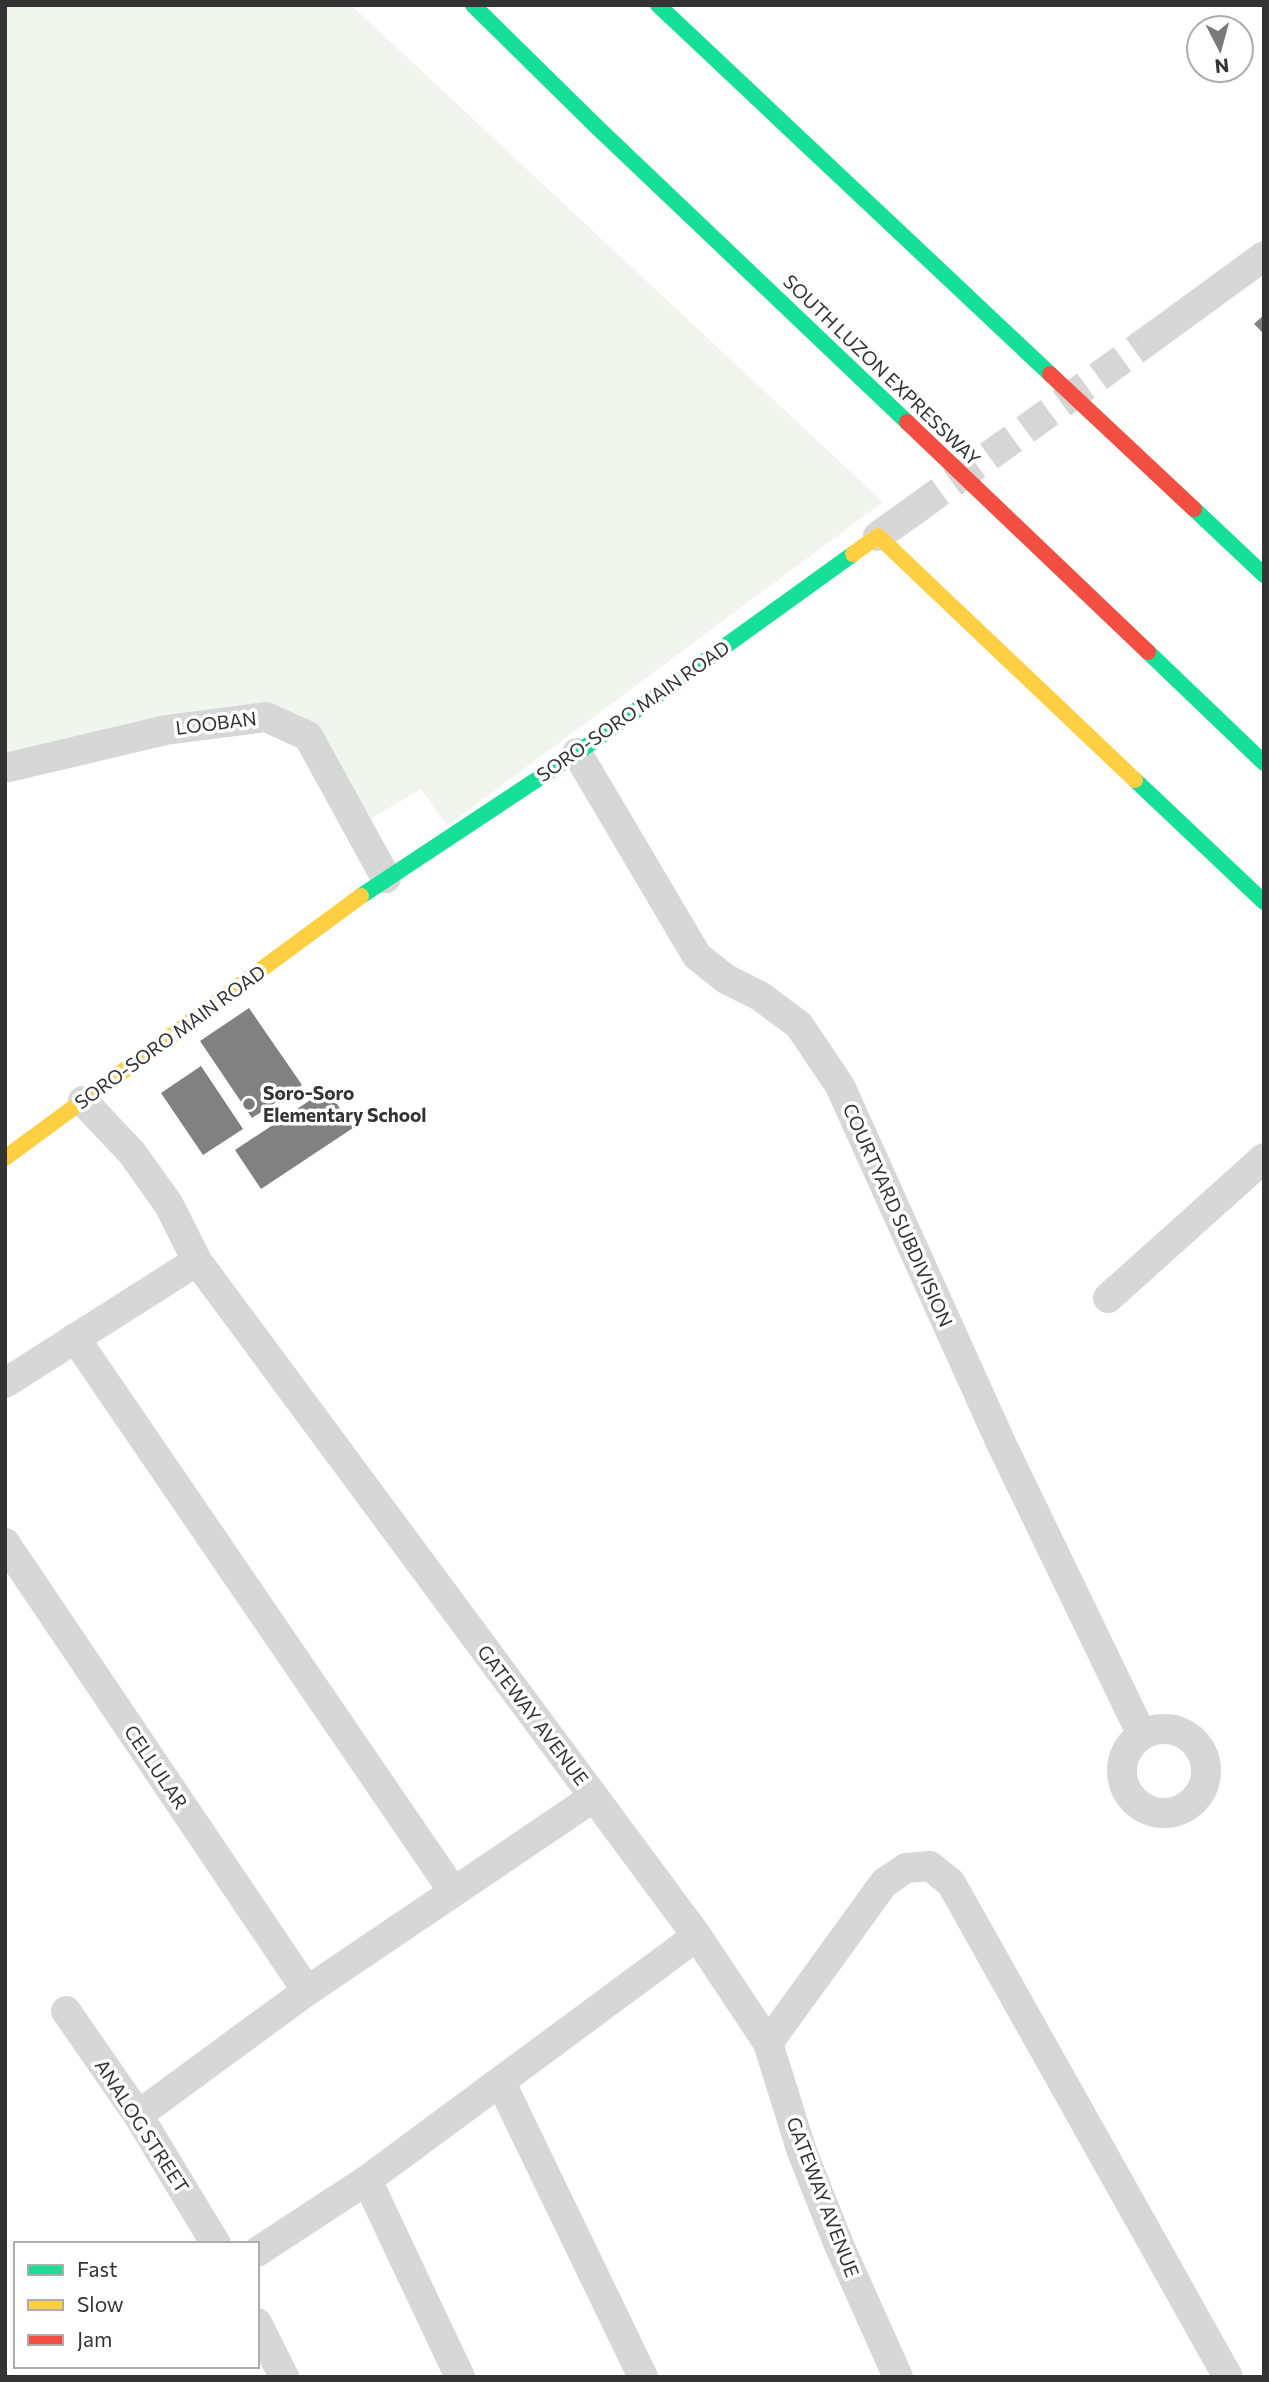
<svg xmlns="http://www.w3.org/2000/svg" width="1269" height="2382" viewBox="0 0 1269 2382" font-family="Commissioner,sans-serif">
  <style>
    .green { fill: #f1f5ed }
    .building { fill: #818181 }
    .lines { fill: none; stroke-linecap: round; stroke-linejoin: round }
    .street-tunnel { stroke: #d6d6d6; stroke-width: 30; stroke-dasharray: 30 15; stroke-linecap: butt }
    .street { stroke: #d7d7d7; stroke-width: 30 }
    .fast { stroke: #16e098; stroke-width: 16 }
    .slow { stroke: #ffcf43; stroke-width: 16 }
    .jam { stroke: #f24e42; stroke-width: 16 }
    .poi-dot { fill: #7a7a7a; stroke: #fff; stroke-width: 2.5 }
    .labels { text-anchor: middle; stroke-width: 7; stroke-linejoin: round; paint-order: stroke }
    .street-label { font-size: 19px; fill: #333; stroke: #fff }
    .poi-label { font-size: 19px; font-weight: bold; fill: #333; stroke: #fff; text-anchor: start }
  </style>
  <rect width="100%" height="100%" fill="#fff"/>
  <polygon class="green" points="5,5 351,5 883,502 447,826 421,789 365,822 309,727 5,757"/>
  <g class="building">
    <polygon points="1264,315 1264,334 1254,324"/>
    <polygon points="249,1008 302,1085 252,1118 200,1041"/>
    <polygon points="201,1066 243,1129 203,1155 161,1093"/>
    <polygon points="327,1089 353,1128 261,1189 235,1150"/>
  </g>
  <g class="lines">
    <polyline class="street-tunnel" points="916,509 1153,337"/>
    <g class="street">
      <polyline points="1153,337 1264,256"/>
      <polyline points="878,536 916,509"/>
      <polyline points="577,753 697,956 726,979 760,996 799,1025 840,1086 1001,1443 1142,1735"/>
      <polyline points="5,768 166,730 266,717 308,736 386,878"/>
      <polyline points="83,1101 132,1153 169,1205 197,1261 697,1936 768,2043 802,2152 839,2245 898,2377"/>
      <polyline points="1108,1298 1264,1158"/>
      <polyline points="75,1338 453,1891"/>
      <polyline points="5,1383 197,1261"/>
      <polyline points="5,1543 307,1991"/>
      <circle cx="1164" cy="1771" r="42"/>
      <polyline points="66,2011 138,2115 216,2244"/>
      <polyline points="768,2043 884,1883 906,1868 930,1866 951,1883 1228,2377"/>
      <polyline points="501,2083 643,2377"/>
      <polyline points="138,2115 307,1991 594,1797"/>
      <polyline points="367,2180 460,2377"/>
      <polyline points="257,2252 367,2180 697,1936"/>
      <polyline points="257,2323 284,2377"/>
    </g>
    <g class="fast">
      <polyline points="473,5 599,129 907,422"/>
      <polyline points="658,5 1050,374"/>
      <polyline points="1194,509 1264,575"/>
      <polyline points="1148,652 1264,763"/>
      <polyline points="1135,780 1264,902"/>
      <polyline points="361,896 577,753 853,554"/>
    </g>
    <g class="slow">
      <polyline points="853,554 878,536 1135,780"/>
      <polyline points="5,1158 361,896"/>
    </g>
    <g class="jam">
      <polyline points="1050,374 1194,509"/>
      <polyline points="907,422 1148,652"/>
    </g>
  </g>
  <circle class="poi-dot" cx="249" cy="1104" r="7"/>
  <g class="labels">
    <g class="street-label">
      <text transform="translate(882 370) rotate(44)" y="7">SOUTH LUZON EXPRESSWAY</text>
      <text transform="translate(633 711) rotate(-35)" y="7">SORO-SORO MAIN ROAD</text>
      <text transform="translate(216 723) rotate(-7)" y="7">LOOBAN</text>
      <text transform="translate(170 1037) rotate(-36)" y="7">SORO-SORO MAIN ROAD</text>
      <text transform="translate(898 1215) rotate(66)" y="7">COURTYARD SUBDIVISION</text>
      <text transform="translate(533 1715) rotate(53)" y="7">GATEWAY AVENUE</text>
      <text transform="translate(156 1767) rotate(56)" y="7">CELLULAR</text>
      <text transform="translate(142 2126) rotate(57)" y="7">ANALOG STREET</text>
      <text transform="translate(823 2197) rotate(69)" y="7">GATEWAY AVENUE</text>
    </g>
    <g class="poi-label">
      <text x="263" y="1100">Soro-Soro<tspan x="263" dy="22">Elementary School</tspan></text>
    </g>
  </g>
  <rect width="1269" height="2382" fill="none" stroke="#333333" stroke-width="14"/>
  <rect x="14" y="2242" width="245" height="126" fill="#ffffff" stroke="#adadad" stroke-width="2"/>
  <rect x="28" y="2265" width="35" height="10" fill="#16e098" stroke="#adadad" stroke-width="2"/>
  <text x="77" y="2277" font-size="21" fill="#333333">Fast</text>
  <rect x="28" y="2300" width="35" height="10" fill="#ffcf43" stroke="#adadad" stroke-width="2"/>
  <text x="77" y="2312" font-size="21" fill="#333333">Slow</text>
  <rect x="28" y="2335" width="35" height="10" fill="#f24e42" stroke="#adadad" stroke-width="2"/>
  <text x="77" y="2347" font-size="21" fill="#333333">Jam</text>
  <g transform="translate(1220 49) rotate(174)"><circle r="33" fill="#ffffff" stroke="#adadad" stroke-width="2"/>
  <path d="M0-5L12 26L0 18L-12 26Z" fill="#7a7a7a"/>
  <text y="-10" font-size="19" font-weight="bold" text-anchor="middle" fill="#333333">N</text>
  </g>
</svg>
